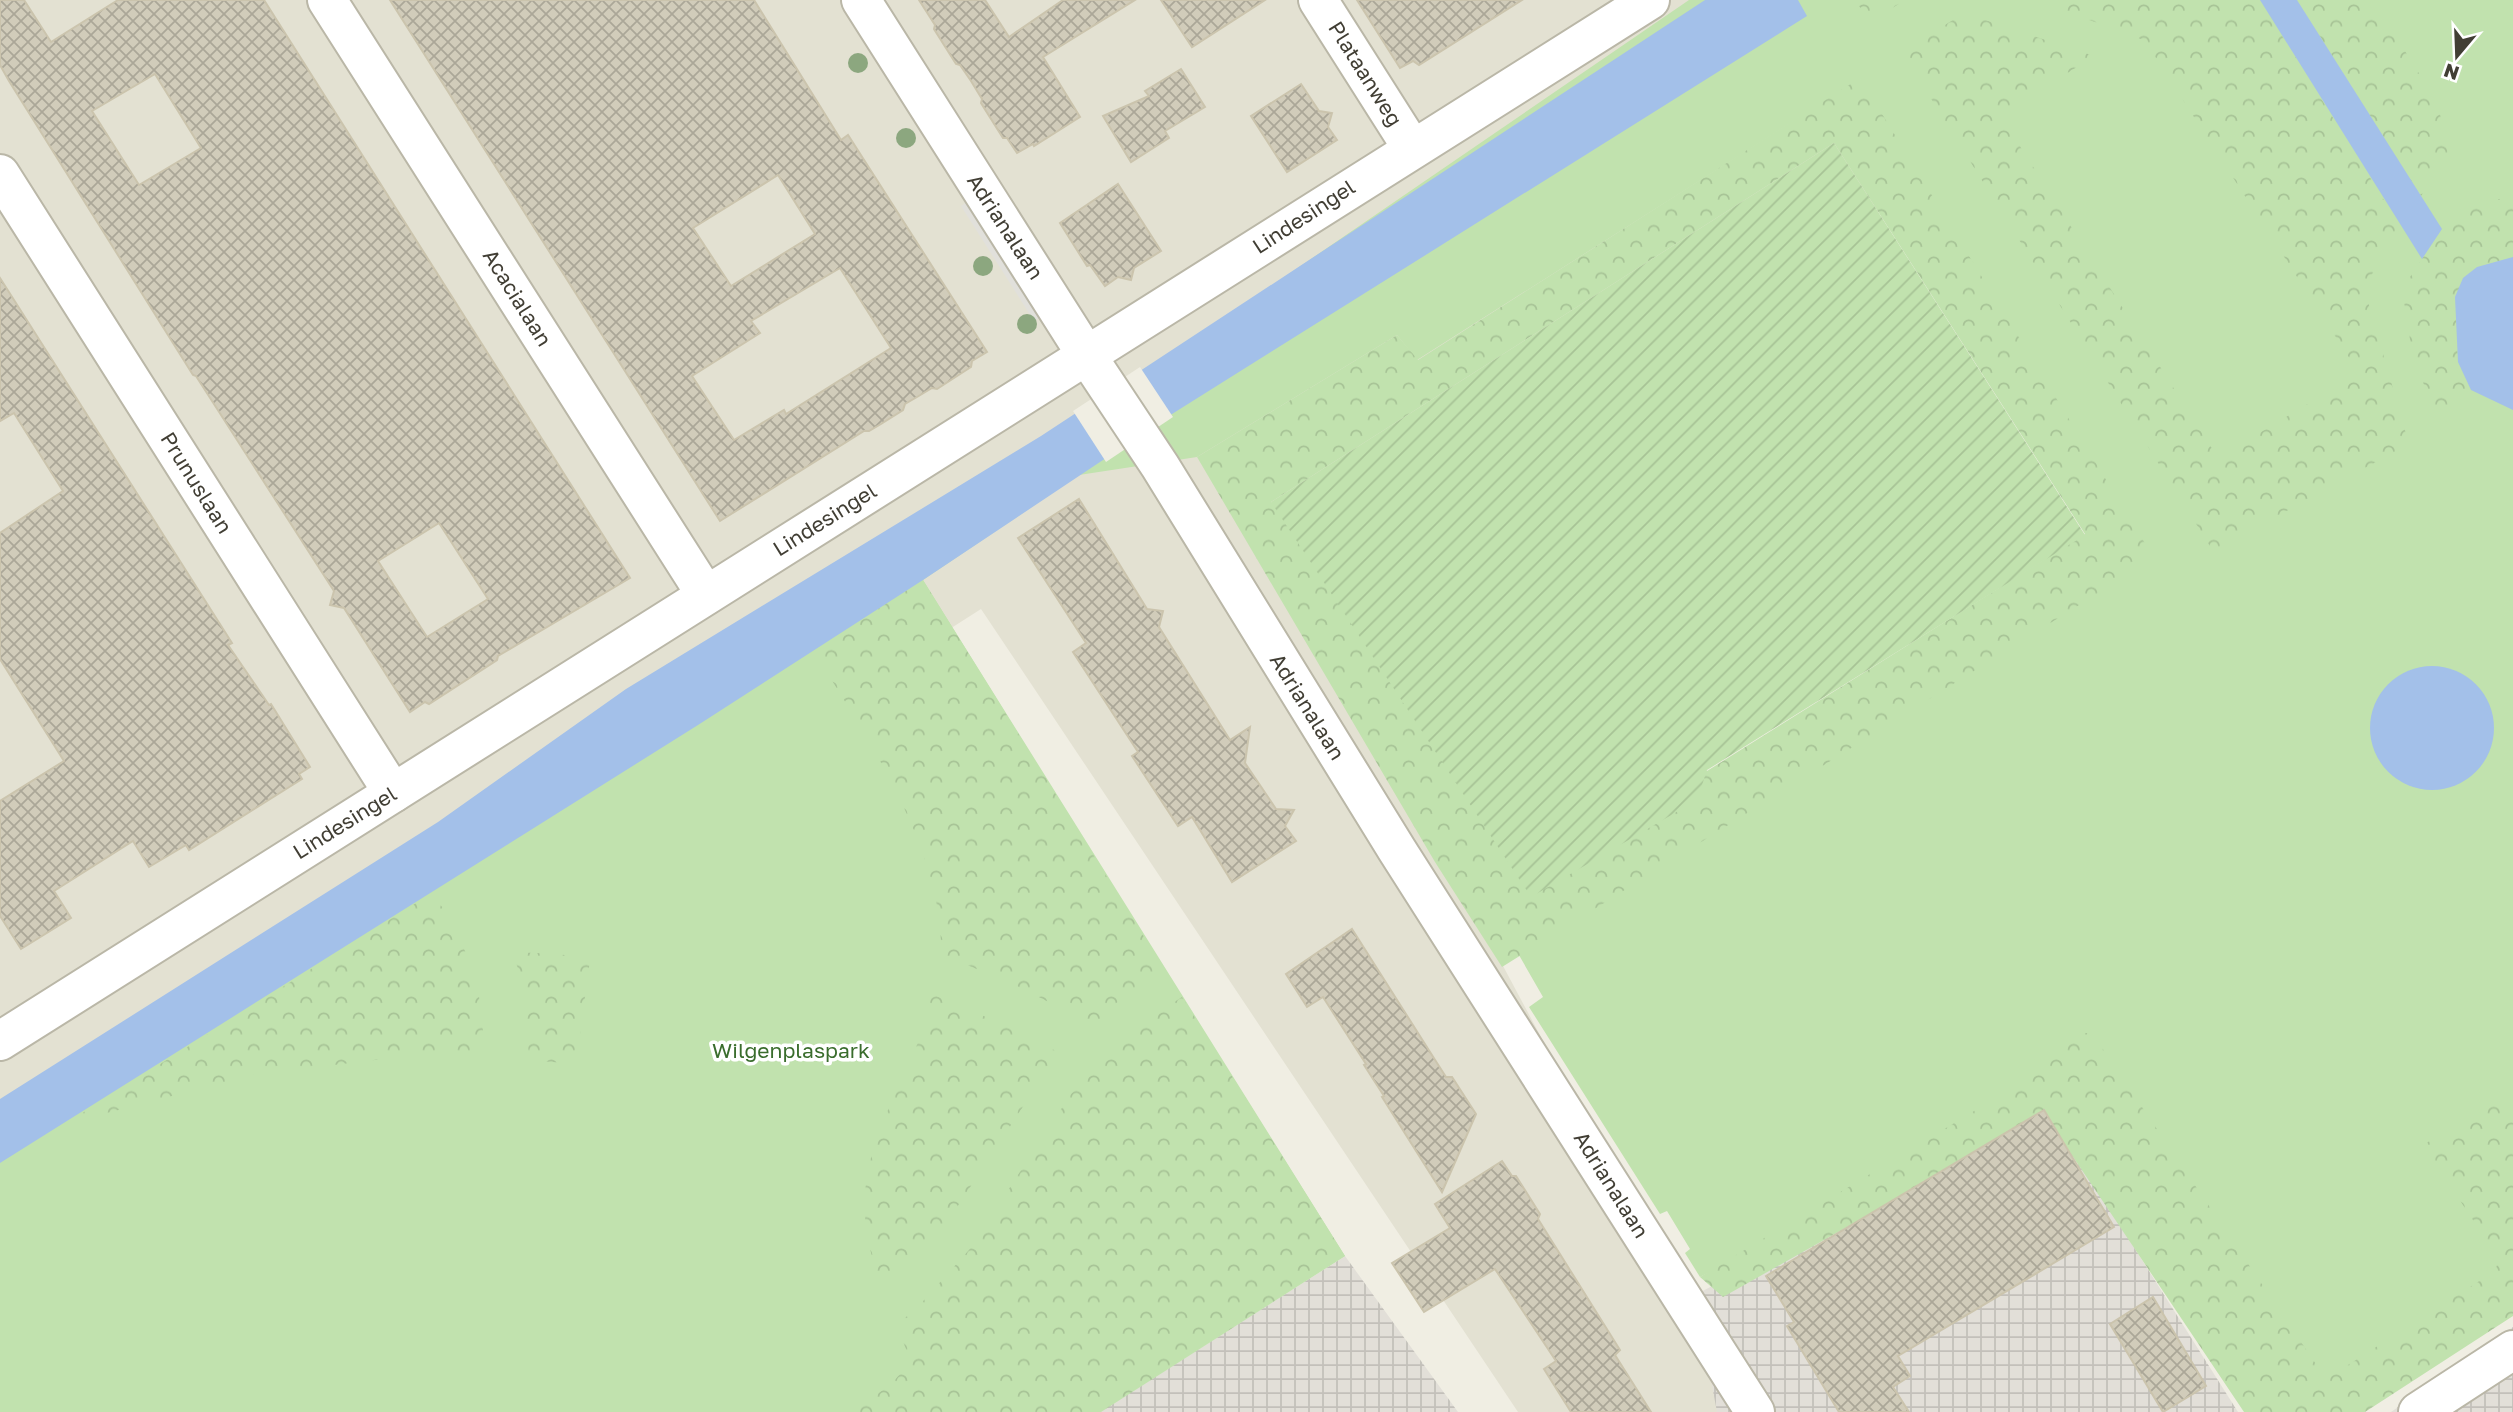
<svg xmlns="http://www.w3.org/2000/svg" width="2513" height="1412" viewBox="0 0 2513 1412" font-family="'Golos Text',sans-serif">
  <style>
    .residential { fill: #e3e1d2 }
    .industrial { fill: url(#industrial-grid) }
    .green { fill: #c1e2ae }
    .forest { fill: url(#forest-crowns); fill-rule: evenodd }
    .garden { fill: url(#garden-furrows) }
    .parking { fill: #e1e0db }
    .water { fill: #a3c0e9 }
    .pier { fill: #f0eee3 }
    .building { fill: url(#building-cross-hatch); stroke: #cbc4ad; stroke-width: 2; fill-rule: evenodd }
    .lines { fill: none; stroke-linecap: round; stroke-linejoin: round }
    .minor-casing { stroke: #bab7a7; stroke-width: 42 }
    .minor { stroke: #fff; stroke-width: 38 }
    .tree { fill: #8ca77f }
    .labels { text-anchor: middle; stroke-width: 7; stroke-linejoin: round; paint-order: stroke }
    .street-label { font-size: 21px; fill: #413e34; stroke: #fff }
    .park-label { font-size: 21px; fill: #3a6d2d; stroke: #fff }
  </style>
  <defs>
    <pattern id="industrial-grid" width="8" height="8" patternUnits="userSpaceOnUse" patternTransform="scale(1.75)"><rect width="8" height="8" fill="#e2dfd8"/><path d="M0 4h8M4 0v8" fill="none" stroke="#c3c0ba"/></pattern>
    <pattern id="forest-crowns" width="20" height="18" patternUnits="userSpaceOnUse" patternTransform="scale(1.75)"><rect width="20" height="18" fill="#c1e2ae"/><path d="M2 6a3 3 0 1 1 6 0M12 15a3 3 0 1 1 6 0" fill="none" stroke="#a7c396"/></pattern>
    <pattern id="garden-furrows" width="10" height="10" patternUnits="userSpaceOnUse" patternTransform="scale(1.75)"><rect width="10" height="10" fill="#c1e2ae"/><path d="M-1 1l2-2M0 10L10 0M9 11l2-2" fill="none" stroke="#a7c396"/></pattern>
    <pattern id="building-cross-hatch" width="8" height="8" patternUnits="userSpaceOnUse" patternTransform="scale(1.75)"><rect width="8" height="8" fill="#d1ccba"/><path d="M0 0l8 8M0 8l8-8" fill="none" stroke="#aba798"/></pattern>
  </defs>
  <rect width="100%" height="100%" fill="#f0eee3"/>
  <polygon class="residential" points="0,0 2205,0 1301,587 1741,1412 1518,1412 981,609 0,1236"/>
  <g class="industrial">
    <polygon points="2048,1111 2238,1412 1717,1412 1695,1295"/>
    <polygon points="1345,1256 1458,1412 1100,1412"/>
    <polygon points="2513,1327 2513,1412 2391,1412"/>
  </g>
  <polygon class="green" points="1689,0 2513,0 2513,1273 2280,1412 2062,1090 1700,1277 1685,1253 1690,1249 1667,1211 1660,1214 1529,1007 1543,997 1508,936 2118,559 1860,79 1417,360 1397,335 1197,457 1079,475 923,580 1345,1256 1094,1412 0,1412 0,1128 660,705"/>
  <g class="forest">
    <polygon points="1855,0 1905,0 1870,22"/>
    <polygon points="2029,0 2260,0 2400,226 2364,288 2409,444 2213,551 1902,52 1964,13 2094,56 2008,111 2004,121 2218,458 2359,373 2145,41 2125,32"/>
    <path d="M2297 0H2371C2392 34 2460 120 2446 160 2442 172 2428 185 2421 196Z"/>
    <path d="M1860 78 2154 558 1502 967 1435 862 1197 457 1397 335 1418 360ZM1834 143 2085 534 1707 771 1271 502Z"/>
    <polygon points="2513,197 2513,257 2476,267 2455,297 2458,362 2471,390 2438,427 2411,346 2402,289 2458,205"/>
    <path d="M923 580 1164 969 1126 994 1094 1025 1017 986 941 954C944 850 866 736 813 650Z"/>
    <polygon points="432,893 452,921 477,979 486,1057 455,1055 391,1058 252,1075 65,1124"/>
    <path d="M512 952 559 954 590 960 576 1064 529 1060C527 1025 526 985 512 952Z"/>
    <path d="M932 994 1000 1023 1064 1055 1045 1073 942 1230 884 1293C857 1222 858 1180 888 1110 894 1095 903 1081 909 1066 919 1043 925 1018 932 994Z"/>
    <polygon points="1182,997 1345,1256 1101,1412 855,1412 894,1381 911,1361 896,1325 916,1309 969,1250 1071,1094 1147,1020"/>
    <polygon points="2071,1033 2092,1033 2326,1379 2495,1271 2499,1259 2423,1145 2493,1103 2502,1101 2513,1117 2513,1316 2365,1412 2244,1412 2045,1115 1723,1297 1700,1277 2037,1073 2062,1049"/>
  </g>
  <polygon class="garden" points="1834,143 2085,535 1707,770 1697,800 1531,897 1271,502"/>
  <polygon class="parking" points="970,200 1043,315 1034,321 961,206"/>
  <g class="water">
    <polygon points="1705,0 1798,0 1807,16 1172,414 923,580 698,725 0,1163 0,1099 438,822 626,689 1041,436"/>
    <polygon points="2260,0 2297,0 2442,229 2422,259"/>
    <polygon points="2513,257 2513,410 2471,390 2458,362 2455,297 2463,278 2477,267"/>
    <circle cx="2432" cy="728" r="62"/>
  </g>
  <polygon class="pier" points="1140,367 1173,417 1106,462 1073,411"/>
  <g class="building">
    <path d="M0 0H24L51 42 118 0H264L630 578 498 656 497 660 429 704 425 702 410 712 344 608 330 605 334 591 196 376 193 375 9 81 0 65ZM155 74 201 148 139 185 92 111ZM439 523 488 599 427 637 378 561Z"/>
    <path d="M390 0H754L841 140 848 135 987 352 972 361 971 367 937 389 932 388 917 397 905 404 903 410 881 424 869 431H864L720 521ZM778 175 815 234 731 286 693 228ZM840 268 891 348 786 414 784 410 734 440 692 376 760 333 751 321Z"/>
    <polygon points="919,0 985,0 1009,37 1063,0 1135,0 1043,57 1080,117 1034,146 1033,144 1017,153 1007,138 1003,138 981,103 982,99 971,81 960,65 956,64 934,29 935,25"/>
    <polygon points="1161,0 1265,0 1192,47"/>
    <polygon points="1357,0 1522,0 1419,65 1413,61 1400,68"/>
    <polygon points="1181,69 1205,107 1165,131 1169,138 1131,162 1103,116 1149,96 1145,91"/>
    <polygon points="1301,84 1319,111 1332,113 1328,127 1337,140 1287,172 1251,116"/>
    <polygon points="1118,184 1161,251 1134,268 1131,280 1118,277 1105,286 1090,265 1087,266 1060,223"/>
    <polygon points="0,278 232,643 228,645 269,705 271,704 310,767 299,774 302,779 189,850 186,845 149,867 133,841 54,891 71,918 21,949 0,916 0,801 64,761 0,659 0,533 63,491 14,413 0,421"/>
    <polygon points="1079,499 1147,609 1163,611 1159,627 1230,740 1250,727 1245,763 1276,809 1294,810 1285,826 1296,841 1232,882 1192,817 1178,826 1132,756 1138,752 1073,652 1086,643 1018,538"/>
    <polygon points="1352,929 1437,1063 1446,1077 1452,1077 1476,1114 1442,1192 1382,1097 1384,1096 1364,1065 1366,1064 1323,997 1307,1007 1286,974"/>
    <polygon points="2044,1110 2114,1227 1898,1356 1910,1376 1893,1387 1909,1412 1839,1412 1787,1326 1794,1322 1766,1276"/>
    <polygon points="1502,1161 1512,1176 1516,1176 1540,1214 1538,1219 1620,1350 1615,1355 1651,1412 1571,1412 1544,1369 1556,1361 1495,1269 1424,1312 1392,1263 1450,1228 1435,1204"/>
    <polygon points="2153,1297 2206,1386 2163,1412 2110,1324"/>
  </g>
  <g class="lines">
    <g class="minor-casing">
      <g id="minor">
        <polyline points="327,0 706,595"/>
        <polyline points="861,0 1087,356 1160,466 1397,850 1755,1412"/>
        <polyline points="1318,0 1412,148"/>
        <polyline points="0,174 393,793"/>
        <polyline points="0,1041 1650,0"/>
        <polyline points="2418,1412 2513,1350"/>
      </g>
    </g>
    <use href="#minor" class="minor"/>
  </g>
  <g class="tree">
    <circle cx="858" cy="63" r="10"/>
    <circle cx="906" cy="138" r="10"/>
    <circle cx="983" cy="266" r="10"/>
    <circle cx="1027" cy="324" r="10"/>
  </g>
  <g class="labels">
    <g class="street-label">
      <text transform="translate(1365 74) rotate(58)" y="7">Plataanweg</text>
      <text transform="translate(1304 217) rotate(-33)" y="7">Lindesingel</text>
      <text transform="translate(1005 227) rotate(57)" y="7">Adrianalaan</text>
      <text transform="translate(517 298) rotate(58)" y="7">Acacialaan</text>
      <text transform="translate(196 483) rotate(58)" y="7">Prunuslaan</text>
      <text transform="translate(825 520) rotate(-32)" y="7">Lindesingel</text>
      <text transform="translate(1307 707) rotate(58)" y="7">Adrianalaan</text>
      <text transform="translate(345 823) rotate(-32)" y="7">Lindesingel</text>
      <text transform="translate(1611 1185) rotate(58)" y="7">Adrianalaan</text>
    </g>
    <g class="park-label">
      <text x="791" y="1058">Wilgenplaspark</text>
    </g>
  </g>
  <g transform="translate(2457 56) rotate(199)" stroke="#ffffff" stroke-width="5" paint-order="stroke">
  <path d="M0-5L12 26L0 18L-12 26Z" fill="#413e34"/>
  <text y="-10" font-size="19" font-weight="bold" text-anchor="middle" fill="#413e34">N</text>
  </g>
</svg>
